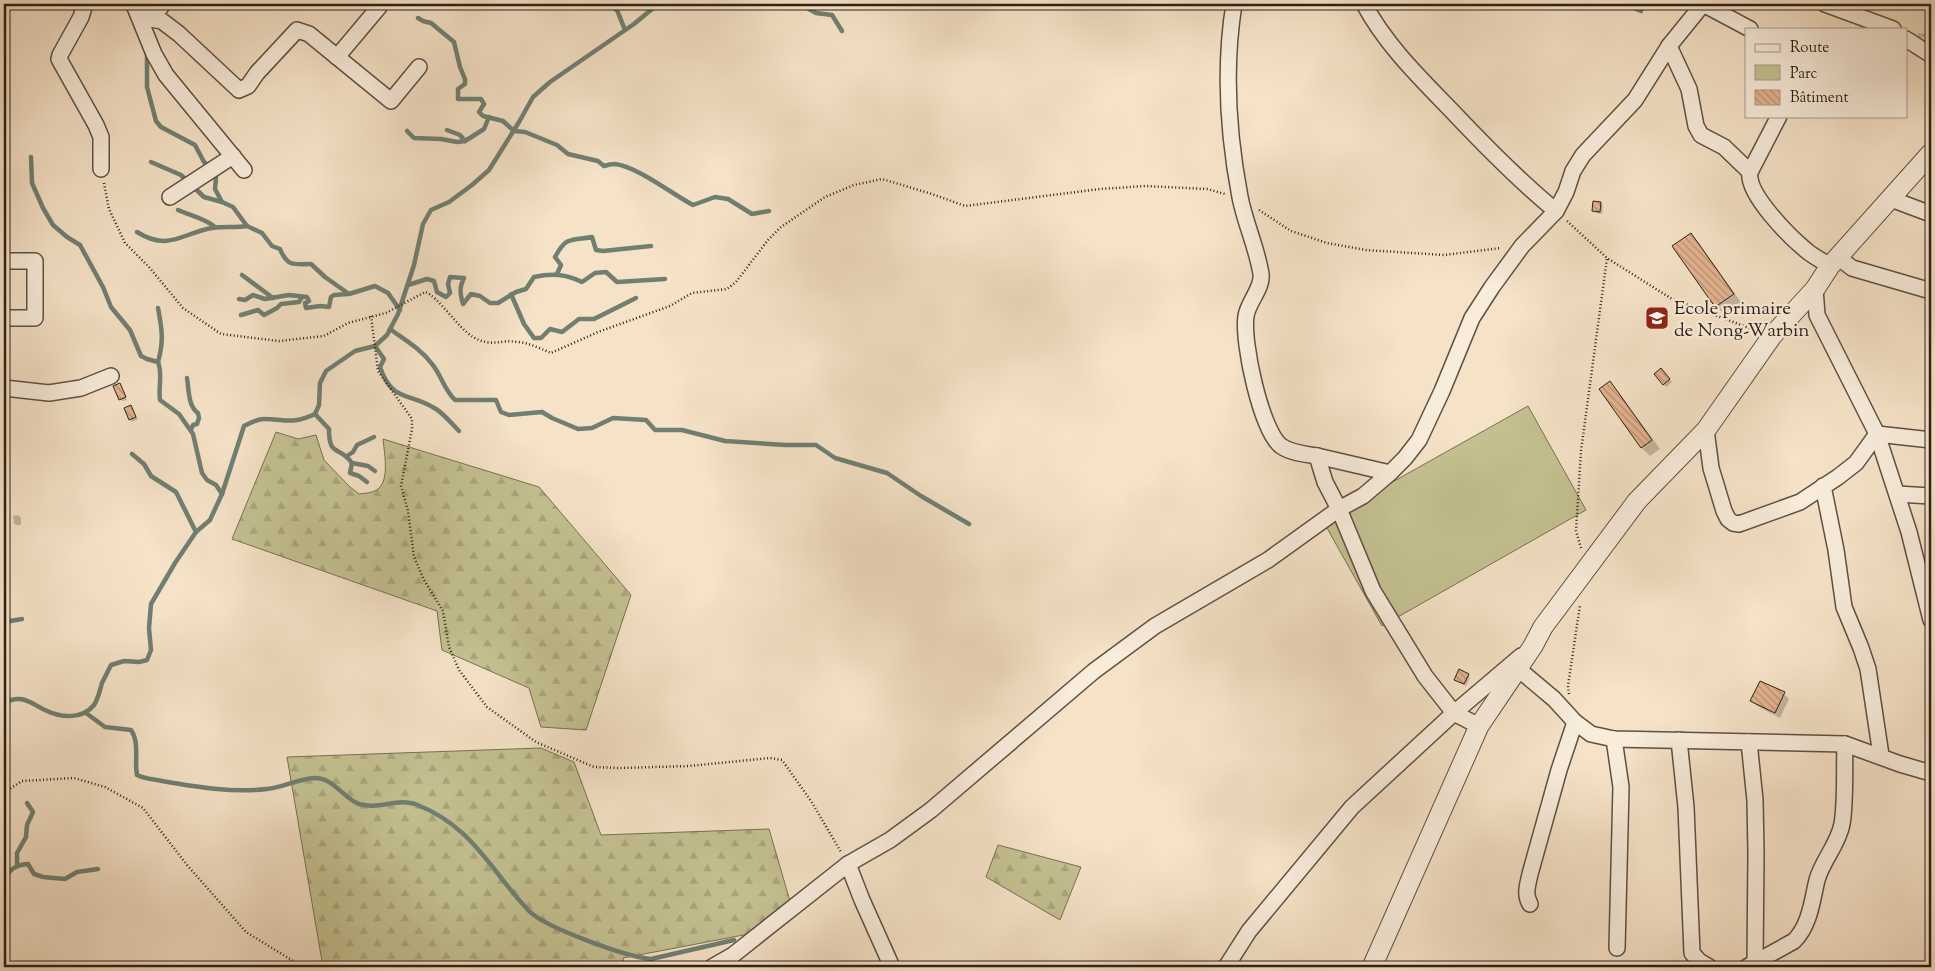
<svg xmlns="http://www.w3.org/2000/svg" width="1935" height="971" viewBox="0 0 1935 971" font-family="'Sorts Mill Goudy',serif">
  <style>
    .green { fill: #c4c191; stroke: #787054 }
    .forest { fill: url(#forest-firs); stroke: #787054 }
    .shadow { fill: #0003 }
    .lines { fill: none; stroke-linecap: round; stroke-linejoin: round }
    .stream { stroke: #707f72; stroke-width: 4.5 }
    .building { fill: url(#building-back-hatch); stroke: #2d2018 }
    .minor-casing { stroke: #5f5044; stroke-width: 18 }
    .tertiary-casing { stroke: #5f5044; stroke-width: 21 }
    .path { stroke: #2d2018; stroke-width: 2.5; stroke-dasharray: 1 2.5; stroke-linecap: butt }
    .minor { stroke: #f8ecdb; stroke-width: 15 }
    .tertiary { stroke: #f8ecdb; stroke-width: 19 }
    .labels { text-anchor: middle; stroke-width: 4.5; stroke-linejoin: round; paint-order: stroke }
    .poi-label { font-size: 19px; fill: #2d2018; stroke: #f8ecdb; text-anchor: start }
  </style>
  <defs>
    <pattern id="forest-firs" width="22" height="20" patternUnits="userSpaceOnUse" patternTransform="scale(1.25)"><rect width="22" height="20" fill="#c4c191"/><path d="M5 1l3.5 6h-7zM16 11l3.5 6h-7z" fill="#a9a67c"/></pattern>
    <pattern id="building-back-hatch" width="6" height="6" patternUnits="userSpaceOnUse" patternTransform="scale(1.25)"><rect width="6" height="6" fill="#e4b38f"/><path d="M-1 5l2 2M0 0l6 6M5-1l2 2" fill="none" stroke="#b99174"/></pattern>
  </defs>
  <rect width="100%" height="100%" fill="#f5e2c7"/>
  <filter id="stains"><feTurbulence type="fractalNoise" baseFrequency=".004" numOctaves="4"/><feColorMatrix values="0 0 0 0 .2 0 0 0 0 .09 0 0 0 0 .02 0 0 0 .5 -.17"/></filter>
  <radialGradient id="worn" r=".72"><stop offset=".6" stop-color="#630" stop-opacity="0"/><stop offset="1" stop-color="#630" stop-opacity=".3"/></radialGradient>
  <polygon class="green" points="1528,406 1586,510 1382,626 1323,521"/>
  <g class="forest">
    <path d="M276 432 298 439 316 435 324 460 350 487 359 494C366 493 373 493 378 489 390 480 384 451 383 439L539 487 631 595 586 730 541 727 529 688 442 650 437 611 232 539Z"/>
    <polygon points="541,748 574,762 601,835 769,829 792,908 754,933 623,958 625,967 323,967 287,757"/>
    <polygon points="998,845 1081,867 1060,920 986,877"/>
  </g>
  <g class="shadow">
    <polygon points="1917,33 1930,34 1931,38 1919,37"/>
    <polygon points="1601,203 1603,206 1602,214 1596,213 1594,211"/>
    <polygon points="1691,235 1699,243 1741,302 1724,314 1716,306"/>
    <polygon points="1661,370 1672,382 1666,387 1656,374"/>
    <polygon points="1610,383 1618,391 1660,449 1650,456 1642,448 1601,390"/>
    <polygon points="120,385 127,400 122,401 120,399"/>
    <polygon points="131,406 138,419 132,422 130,419"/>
    <polygon points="18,515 21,518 21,525 16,525 14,523 13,516"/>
    <polygon points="1468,675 1470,677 1466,686 1458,682"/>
    <polygon points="1784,694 1789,699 1780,718 1757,706 1752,701"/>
  </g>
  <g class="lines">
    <g class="stream">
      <polyline points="606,4 617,10"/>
      <polyline points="618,4 617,10 625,30"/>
      <polyline points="781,4 789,7 802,5 816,13 832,15 842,31"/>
      <polyline points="1625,4 1641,11"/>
      <path d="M418 18 423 21 431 23 454 42 460 67 465 79V84L458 89V99H481L484 104 479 112 483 116 503 121 514 131 525 132 557 145 568 154 598 161 604 166C607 165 612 164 615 164 638 167 672 194 693 205L715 197 728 199 752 214 769 211"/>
      <path d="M147 51V87L156 121 161 127 195 145 204 162 213 170 216 178 215 189 222 202 233 207 247 226 262 233 272 246 280 249C287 266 293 265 311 264L325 277 349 294 375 286 388 293 400 310"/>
      <polyline points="447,130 460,135 465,141"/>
      <polyline points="407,131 414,138 441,139 457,142 465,141 484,129 489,117"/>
      <path d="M31 157 32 183 43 208 53 225 67 237 80 245 103 287 111 307 130 330 141 356 147 359 158 362C163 374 158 388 160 400L179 414 193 434 202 473 207 480 216 485 222 494"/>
      <polyline points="151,162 181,175 204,197 222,202"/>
      <path d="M178 210C191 216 204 218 215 227"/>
      <path d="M137 232C169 252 182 233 212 228 224 226 235 228 247 226"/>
      <path d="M557 274 561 265 555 257C567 235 571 241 592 237L596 250 603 251 651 246"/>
      <polyline points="242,275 273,298"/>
      <path d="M408 285 427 279 434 281 437 292 446 297 450 293 448 284 450 277 464 278C459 288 460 293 463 304L471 294 480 296 490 303H498L516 292 526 289 534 277C552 273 566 274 582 282L595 273 606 272 617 282 665 279"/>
      <polyline points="511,294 524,324 534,338 541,338 550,329 562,332 579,319 594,319 636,298"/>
      <polyline points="239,299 245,300 253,295 265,299 289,295 307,297 309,301 305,303 306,308 320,306 329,307 331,297 334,295 348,294"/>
      <path d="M158 308C162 329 164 341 158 362"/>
      <polyline points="241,315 258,310 264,315 277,308 281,304 299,302 302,297"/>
      <path d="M390 329C405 340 421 349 432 364 442 376 443 388 455 400H496L501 412 509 415 542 412 552 418 578 429 592 428 613 418 646 420 655 430H682L725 441 785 445H816L835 458 887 473 921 496 969 524"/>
      <path d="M375 346 384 359 380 367C392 403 410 392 436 409 445 415 452 424 459 431"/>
      <path d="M187 378C189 390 188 406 198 413L199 418 197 424 193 425 191 430"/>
      <path d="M315 414 329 429C329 458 339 445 352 463L368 466 375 471"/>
      <polyline points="132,454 144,464 151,476 176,492 196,532"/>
      <polyline points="347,456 353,452 357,445 374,437"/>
      <polyline points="352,463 350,473 359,476 367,482"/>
      <polyline points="4,601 7,599"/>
      <polyline points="4,622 22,619"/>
      <path d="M4 703C23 693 31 704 47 711 62 718 83 719 94 705 98 699 100 690 102 683 105 677 108 671 111 665L124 661 139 662 147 660 151 650 149 628 151 604 175 563 196 532 210 520 222 494 244 426C250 423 257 419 264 419 286 419 292 425 315 414L319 405 320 383 326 371 355 351 375 346 387 335 398 314 414 265 423 224 431 210 449 202 472 185 489 170 519 122 533 97 550 82 634 24 658 4"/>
      <path d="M86 713 105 727 131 730C140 743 134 760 137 775 145 779 153 779 162 781 197 787 232 793 267 789 283 787 298 779 315 778 334 778 343 798 359 804 378 810 397 798 415 804 473 826 490 870 529 911 546 928 627 957 651 959L734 940"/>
      <polyline points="17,865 17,853 26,837 27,825 33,812 27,803"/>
      <path d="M4 880C10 869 15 865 28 864L34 874 43 877 65 879 77 872 98 869"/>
      <polyline points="4,957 12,967"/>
    </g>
  </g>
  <g class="building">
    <polygon points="1593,201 1601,202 1600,212 1592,211"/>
    <polygon points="1691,233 1734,294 1715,307 1672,246"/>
    <polygon points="1661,368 1670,379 1663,385 1654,374"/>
    <polygon points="1610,381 1652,440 1641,448 1599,389"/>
    <polygon points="120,383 126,397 119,400 113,386"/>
    <polygon points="131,405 136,417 129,420 124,408"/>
    <polygon points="1459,669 1469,674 1464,684 1454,680"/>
    <polygon points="1760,681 1785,692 1775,713 1750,701"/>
  </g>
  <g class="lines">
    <g class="minor-casing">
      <g id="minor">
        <polyline points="85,4 81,17 60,55 59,59 96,125 101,137 101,169"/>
        <path d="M1234 4C1224 66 1228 134 1240 197 1245 223 1257 248 1261 274 1263 288 1248 302 1246 316 1242 342 1261 430 1281 446 1291 453 1305 454 1317 456L1325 482 1339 509 1373 591 1425 676 1454 713 1479 726"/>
        <path d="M1364 4C1386 45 1419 77 1451 110 1484 145 1518 180 1556 211"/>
        <polyline points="1703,4 1750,29"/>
        <polyline points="1825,4 1893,29"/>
        <polyline points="134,5 154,54 166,75 244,170"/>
        <polyline points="145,14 151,19 163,4"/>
        <polyline points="151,19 162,21 179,34 239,90 248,86 257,73 297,30 309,34 391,101 419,67"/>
        <polyline points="1906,39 1931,55"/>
        <polyline points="1669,46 1689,89 1696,126 1701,135 1724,147 1750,172"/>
        <polyline points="337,57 379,7 380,4"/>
        <path d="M1779 116 1750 172C1746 194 1791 238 1807 251 1814 257 1823 261 1830 266"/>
        <polyline points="170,197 233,156"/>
        <polyline points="1891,199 1931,214"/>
        <polyline points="1838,257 1852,268 1931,291"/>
        <polyline points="4,261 35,261 35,318 4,318"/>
        <polyline points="1815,289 1817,315 1877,434 1909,532 1931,620"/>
        <polyline points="4,388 49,393 81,388 111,376"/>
        <polyline points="1706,430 1711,468 1724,511 1728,519 1733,523 1739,524 1800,502 1838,477 1856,463 1877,434 1931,440"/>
        <polyline points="1317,456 1390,473"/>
        <polyline points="1823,486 1836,550 1844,607 1861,648 1868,669 1881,755"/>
        <polyline points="1897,494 1931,496"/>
        <polyline points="1517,668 1554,699 1575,722 1591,734 1614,739 1845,744 1900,764 1931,773"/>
        <polyline points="1614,739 1621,787 1617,948"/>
        <polyline points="1679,740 1686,807 1692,953 1699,961 1709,967"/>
        <polyline points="1749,742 1755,800 1756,853 1755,963"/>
        <polyline points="848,864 862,900 892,967"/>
        <path d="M1530 904C1524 894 1528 884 1530 874L1559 770 1575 722"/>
        <polyline points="712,967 733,955 848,864 890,840 931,810 1094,671 1155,626 1268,560 1339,509 1363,496 1390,473 1405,458 1419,440 1442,391 1472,318 1492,287 1522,246 1556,211 1566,192 1573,171 1583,155 1635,100 1669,46 1703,4"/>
        <polyline points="1226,967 1249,931 1352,807 1454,713 1521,656"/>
        <path d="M1747 967 1794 941C1810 925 1812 901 1817 880 1822 861 1838 845 1842 824 1846 801 1844 768 1845 744"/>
      </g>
    </g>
    <g class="tertiary-casing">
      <polyline id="tertiary" points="1372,967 1479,726 1533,646 1543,627 1637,501 1706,430 1772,336 1815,289 1830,266 1931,153"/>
    </g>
    <g class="path">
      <path d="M104 183 109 209 125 243 149 267 183 308 221 334 279 341 324 336 348 323 386 313 425 292C437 295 458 328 473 337 493 348 499 339 518 342 530 343 541 349 551 353L598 332 670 306 692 293 727 289 736 282 768 240 781 227 825 197 854 185 882 179 932 194 965 206 1100 189 1145 186 1207 189 1225 194"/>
      <polyline points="1259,210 1291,231 1327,243 1366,250 1444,255 1501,248"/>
      <polyline points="1567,221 1607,258 1672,299 1757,331"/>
      <polyline points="371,316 378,371 412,419 412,429 401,486 408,511 414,557 424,580 443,611 449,647 459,670 487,707 536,742 594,767 620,768 689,766 770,758 782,760 811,801 841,852"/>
      <polyline points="1581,548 1576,531 1581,451 1607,258"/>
      <polyline points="1569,694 1568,686 1580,605"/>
      <polyline points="4,797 11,788 22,781 74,778 105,787 143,808 187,865 246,932 303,967"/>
      <polyline points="1609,967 1612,961"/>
    </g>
    <use href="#minor" class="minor"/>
    <use href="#tertiary" class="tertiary"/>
  </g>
  <defs>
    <g id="school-square" transform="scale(1.25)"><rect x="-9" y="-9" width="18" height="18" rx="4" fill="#8f2418" stroke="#f8ecdb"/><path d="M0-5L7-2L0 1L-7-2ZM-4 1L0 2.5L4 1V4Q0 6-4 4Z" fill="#fff"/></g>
  </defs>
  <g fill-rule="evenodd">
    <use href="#school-square" x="1657" y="318"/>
  </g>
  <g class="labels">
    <g class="poi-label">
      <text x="1674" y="314">Ecole primaire<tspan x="1674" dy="22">de Nong-Warbin</tspan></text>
    </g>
  </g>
  <rect width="1935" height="971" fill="none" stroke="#f5e2c7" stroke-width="20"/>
  <rect x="5" y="5" width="1925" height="961" fill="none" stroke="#2d2018" stroke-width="2.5"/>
  <rect x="10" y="10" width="1915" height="951" fill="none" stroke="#2d2018"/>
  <rect x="1745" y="28" width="162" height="90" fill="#f8ecdb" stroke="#a79a8d"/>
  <rect x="1755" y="44" width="25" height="8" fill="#f8ecdb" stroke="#a79a8d"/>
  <text x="1790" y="52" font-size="15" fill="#2d2018">Route</text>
  <rect x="1755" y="65" width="25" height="15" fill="#c4c191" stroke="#a79a8d"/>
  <text x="1790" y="78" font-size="15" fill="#2d2018">Parc</text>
  <rect x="1755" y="90" width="25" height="15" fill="url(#building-back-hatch)" stroke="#a79a8d"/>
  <text x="1790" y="102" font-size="15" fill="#2d2018">Bâtiment</text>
  <rect width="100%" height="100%" filter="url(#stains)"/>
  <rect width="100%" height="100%" fill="url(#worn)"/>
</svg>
